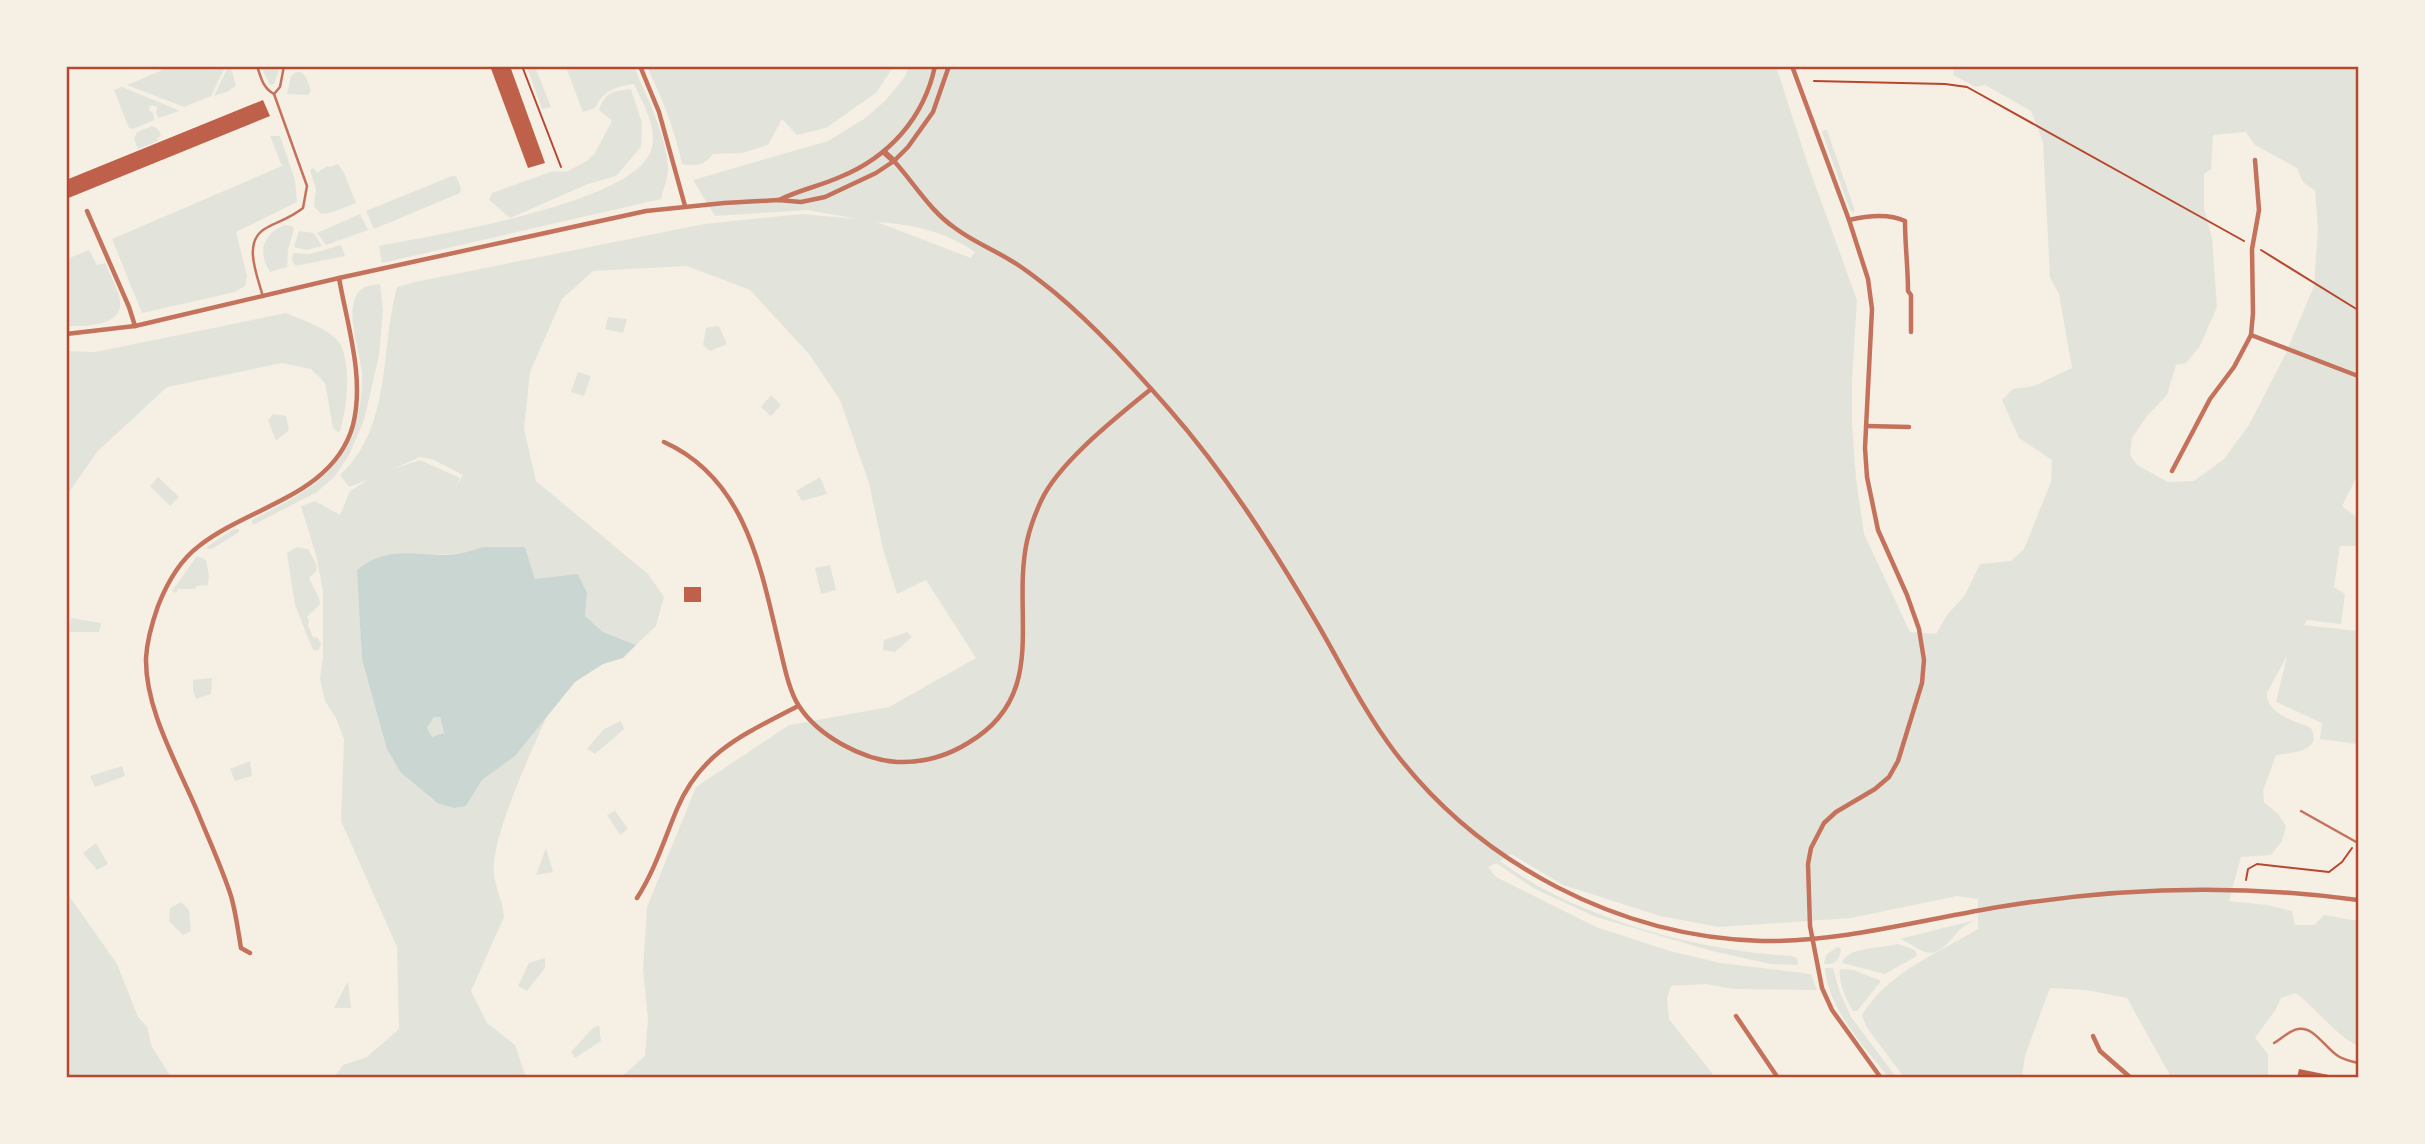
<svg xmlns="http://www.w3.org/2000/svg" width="2425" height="1144" viewBox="0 0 2425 1144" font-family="Spectral,serif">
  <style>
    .green { fill: #e2e4dc; fill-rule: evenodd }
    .water { fill: #c9d6d2; fill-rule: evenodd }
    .building { fill: #bf614a }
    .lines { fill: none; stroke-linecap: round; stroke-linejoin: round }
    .path { stroke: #b5482f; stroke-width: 2 }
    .service { stroke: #c5725c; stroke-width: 2.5 }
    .minor { stroke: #c5725c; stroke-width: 4.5 }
    .tertiary { stroke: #c5725c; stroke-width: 6 }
    .neatline { fill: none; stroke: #b5482f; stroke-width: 2.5 }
  </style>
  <rect width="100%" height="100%" fill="#f6efe4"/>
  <g class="green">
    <polygon points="172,66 225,66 225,67 211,96 184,107 127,85"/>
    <path d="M1776 66 1808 165 1857 300 1852 380V424L1856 478 1864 534 1910 632 1936 634 1947 615 1965 595 1980 564 2011 561 2024 549 2051 482 2052 460 2019 438 2002 400 2013 389 2034 386 2072 368 2059 294 2050 277 2043 142 2031 111 1985 85 1976 87 1953 75 1954 67H2358V474L2342 506 2358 518V546H2340L2334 587 2345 594 2341 624 2307 620 2304 625 2358 631V737L2357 744 2320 739 2322 723 2276 702 2287 656 2267 693C2266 714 2295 721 2311 728 2323 751 2293 753 2276 755L2263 791 2264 802 2278 814 2286 826 2282 841 2271 855 2241 857 2229 901 2267 905 2292 911 2295 925H2314L2324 915 2358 921V1046C2334 1034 2317 1009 2296 993L2281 998 2276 1009 2255 1038 2268 1054V1077H2275H2171L2127 998 2086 990 2050 988 2025 1056 2022 1077H1904L1867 1028 1862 1015C1887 973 1938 953 1978 929V899L1957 896 1851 918 1719 927 1660 916 1563 885 1511 854 1500 861C1575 918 1699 951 1792 956L1797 958 1798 965 1771 964 1712 951 1596 917 1535 889 1496 863 1488 867 1496 877 1596 927 1670 951 1720 963 1811 974 1817 990 1733 989 1706 984 1671 986 1667 998 1669 1019 1715 1077H621L645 1056 648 1019 643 969 647 907 696 787 789 725 889 707 976 658 926 580 897 594 883 549 869 483 840 400 809 354 750 290 687 266 593 271 562 299 530 372 524 429 536 481 648 574 664 597 656 626 636 645 603 632 585 616 587 593 535 579 525 547C501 549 477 553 453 554 417 557 389 545 358 570L362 659 401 773 436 803 466 806 482 780 515 756 547 716C532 750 489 841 494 875 496 889 503 902 504 917L471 991 487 1023 515 1045 526 1077H334L343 1065 367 1057 399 1029 397 947 341 821 344 739 336 718 325 701 320 679 323 656V592L317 559 301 506 315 501 340 515 350 491 367 480 349 487 340 475C392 428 380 349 397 287L415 282 704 224 801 214 858 219 807 210 715 216 693 180 828 141 864 119 885 101 904 78 909 67ZM2246 132 2255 145 2297 168 2303 182 2315 191 2318 228 2314 286 2285 355 2249 425 2224 459 2194 481 2168 482 2137 465 2130 455 2132 438 2147 416 2167 395 2176 365 2186 363 2200 346 2217 307 2212 238 2204 209V174L2211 169 2213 135ZM877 222C911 224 947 232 975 252L971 258ZM420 457 434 460 463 475 456 486 460 478 420 460 393 469Z"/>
    <polygon points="228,67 231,67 236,86 227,92 214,96"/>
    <polygon points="261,67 280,67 274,84 270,85"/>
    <polygon points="527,67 535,67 551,107 542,109"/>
    <path d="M566 67H634C647 98 665 132 668 166 669 177 663 189 661 199L382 263 379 246C434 235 623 205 649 155 661 132 643 104 634 84 615 87 604 90 595 108L583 112Z"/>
    <path d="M647 67H893L877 92 826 128 797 135 782 119 768 145 742 153 713 154C704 165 696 167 682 164 675 130 662 98 647 67Z"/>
    <polygon points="296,72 301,72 306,77 311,91 308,95 287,94 291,76"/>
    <polygon points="122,87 178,110 179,111 159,118 156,113 157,107 150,105 149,110 153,113 154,120 133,129 129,128 114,90"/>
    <path d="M631 89 642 123 641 147 616 176 588 184 510 218 489 200 492 193 553 171 566 172 587 161 595 153 612 121 599 110C605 92 613 91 631 89Z"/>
    <polygon points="152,126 158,129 161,136 157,138 158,141 138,149 134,139 137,132"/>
    <polygon points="1824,130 1827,130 1854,208 1854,213 1850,210 1822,132"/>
    <polygon points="270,136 280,136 295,180 297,202 236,232 247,276 245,286 235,292 142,313 112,239 282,166"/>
    <polygon points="338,164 344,173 356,203 330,213 321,214 314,206 316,189 310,170 314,168 317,173 327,166 330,167"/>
    <polygon points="452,176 456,176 461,188 460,193 374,229 366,211"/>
    <polygon points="360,214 368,230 326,245 317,233"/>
    <path d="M285 225 292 226 294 229 288 249 287 267 270 272C257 252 263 234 285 225Z"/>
    <polygon points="299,231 314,233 322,246 307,250 294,247"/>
    <polygon points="341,245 345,256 300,265 295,265 292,261 293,253 310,254"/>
    <path d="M89 250 97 265 105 263C110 275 118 288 120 300 124 327 84 326 67 326V259Z"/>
    <path d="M380 284 383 310 379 356 364 420 349 455 335 476 317 492 253 525 252 520C289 501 327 484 347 445 358 423 363 398 362 373 360 351 345 313 357 294 362 286 371 285 380 284Z"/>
    <path d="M286 313C302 320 322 326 335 338 354 354 347 413 339 433L333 428 325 383 311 369 282 363 167 387 97 452 67 495V351L95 352Z"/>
    <polygon points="608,317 627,319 623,333 605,329"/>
    <polygon points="719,326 727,344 710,351 703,345 706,328"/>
    <polygon points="578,372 591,376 584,396 571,392"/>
    <polygon points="771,395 781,405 771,416 761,407"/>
    <polygon points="273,414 286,416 289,430 276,441 268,420"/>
    <polygon points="158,477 179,497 170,506 150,486"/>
    <polygon points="820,477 827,494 802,501 796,491"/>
    <polygon points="234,529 239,529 239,532 212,549 206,549 208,546"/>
    <polygon points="297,547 308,549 317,566 316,571 309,578 319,598 320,604 307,617 309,621 308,626 313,637 318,638 321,645 318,651 313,650 295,605 287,553"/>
    <polygon points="197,556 206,560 209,576 208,585 196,586 196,589 178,589 176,593 172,591"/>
    <polygon points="830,565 836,590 821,594 815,568"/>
    <polygon points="71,618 101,623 99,632 68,632"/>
    <polygon points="907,632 912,637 895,652 883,650 884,640"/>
    <polygon points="212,678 211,694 196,699 193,691 193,680"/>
    <polygon points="434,717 440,717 444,734 432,737 427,728"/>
    <polygon points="621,721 624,729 595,754 587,749 604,729"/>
    <polygon points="250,761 252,776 235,781 230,769"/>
    <polygon points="122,766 125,776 95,787 90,776"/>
    <polygon points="615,811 628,829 620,835 607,815"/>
    <polygon points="96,843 108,864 97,870 83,853"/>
    <polygon points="546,848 553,872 536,875"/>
    <polygon points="67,893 117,964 138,1017 147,1027 152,1047 171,1077 67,1077"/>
    <polygon points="181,902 189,910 191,931 183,935 169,921 170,908"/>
    <path d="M1975 920C1970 923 1965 925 1961 929 1951 938 1940 957 1925 952 1916 949 1909 942 1900 939Z"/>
    <path d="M1898 944 1915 950 1917 956 1885 974 1842 963C1846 947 1883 948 1898 944Z"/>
    <path d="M1837 947 1841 948C1840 960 1835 965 1824 964L1826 955Z"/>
    <polygon points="545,958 545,968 527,991 518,986 529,963"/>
    <path d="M1825 968H1833L1839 990 1851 1017 1896 1077H1888C1864 1046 1828 1009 1825 968Z"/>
    <path d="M1840 969 1854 970 1881 981 1857 1011H1853C1846 1000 1838 981 1840 969Z"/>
    <polygon points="348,981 351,1008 334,1008"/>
    <polygon points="599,1025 601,1041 575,1058 571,1052 592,1029"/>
  </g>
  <path class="water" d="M484 547H525L535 579 578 574 587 593 585 616 603 632 636 645 623 658 603 664 575 682 515 756 482 780 466 806 454 808 437 803 401 773 387 749 362 659 357 570C392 542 419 559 457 554 466 553 475 549 484 547ZM434 717H440L444 733 432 737 427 728Z"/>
  <g class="building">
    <polygon points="490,66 510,66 545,163 528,168"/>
    <polygon points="263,100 270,116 66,199 66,180"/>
    <rect x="684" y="587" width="17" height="15"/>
    <polygon points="2299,1069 2334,1076 2334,1078 2297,1078"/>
  </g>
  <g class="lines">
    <g class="path">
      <polyline points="522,66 561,167"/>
      <polyline points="1814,81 1945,84 1967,87 2244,241"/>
      <polyline points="2261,250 2358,310"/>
      <polyline points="2246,880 2248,869 2257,864 2329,872 2342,862 2352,848"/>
    </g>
    <g class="service">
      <path d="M257 66C261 78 263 88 274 94L307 186 303 208C292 217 280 221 268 227 241 240 257 274 263 297"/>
      <polyline points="274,94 280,87 284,66"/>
      <polyline points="2301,811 2358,843"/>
      <path d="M2274 1043C2281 1039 2290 1030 2298 1029 2314 1026 2325 1048 2338 1056 2344 1060 2351 1061 2358 1063"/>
    </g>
    <g class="minor">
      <polyline points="640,66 659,112 685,206"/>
      <polyline points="1792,66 1849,220 1868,279 1872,309 1865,448 1867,477 1878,530 1907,595 1919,629 1924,660 1922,683 1898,761 1889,777 1875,789 1836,812 1824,823 1811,848 1808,864 1810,926 1822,988 1832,1010 1881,1078"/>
      <path d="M894 161C914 183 930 211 955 228 972 241 992 249 1010 260 1026 269 1040 281 1054 292 1096 327 1133 368 1169 409 1225 473 1271 545 1314 618 1340 662 1363 710 1394 751 1480 864 1619 937 1762 941 1845 942 1923 919 2005 906 2122 887 2240 884 2358 900"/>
      <path d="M779 200C799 190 820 186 840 177 889 157 924 118 935 66"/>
      <polyline points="87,211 129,307 135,326"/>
      <path d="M1849 220C1866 216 1888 213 1905 221 1905 245 1908 267 1908 291L1911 295V332"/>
      <polyline points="66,334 135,326 339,278 646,211 724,203 778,200 801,202 825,197 876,173 894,161 908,147 933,112 949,66"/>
      <polyline points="2251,335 2358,376"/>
      <polyline points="1866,426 1909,427"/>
      <path d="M664 442C744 478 760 564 778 640 783 659 788 690 799 706 818 736 863 760 897 762 922 763 947 756 968 743 1050 695 1011 615 1027 541 1030 528 1035 514 1041 501 1059 462 1117 417 1151 389"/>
      <polyline points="2172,471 2210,399 2234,367 2251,335 2253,313 2252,249 2259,210 2255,160"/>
      <path d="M637 898C655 870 664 840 677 809 701 751 747 733 798 706"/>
      <path d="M250 953 241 948C238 931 236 913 231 896 222 868 209 840 198 813 178 765 145 710 146 658 147 640 152 623 158 606 167 583 179 561 199 546 250 506 334 495 353 425 365 378 347 324 339 278"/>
      <polyline points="1736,1016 1778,1078"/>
      <polyline points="2093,1036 2100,1051 2131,1078"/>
    </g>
    <polyline class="tertiary" points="884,152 894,161"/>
  </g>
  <rect width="2425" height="1144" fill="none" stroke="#f6efe4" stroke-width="136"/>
  <rect x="68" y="68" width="2289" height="1008" class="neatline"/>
</svg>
